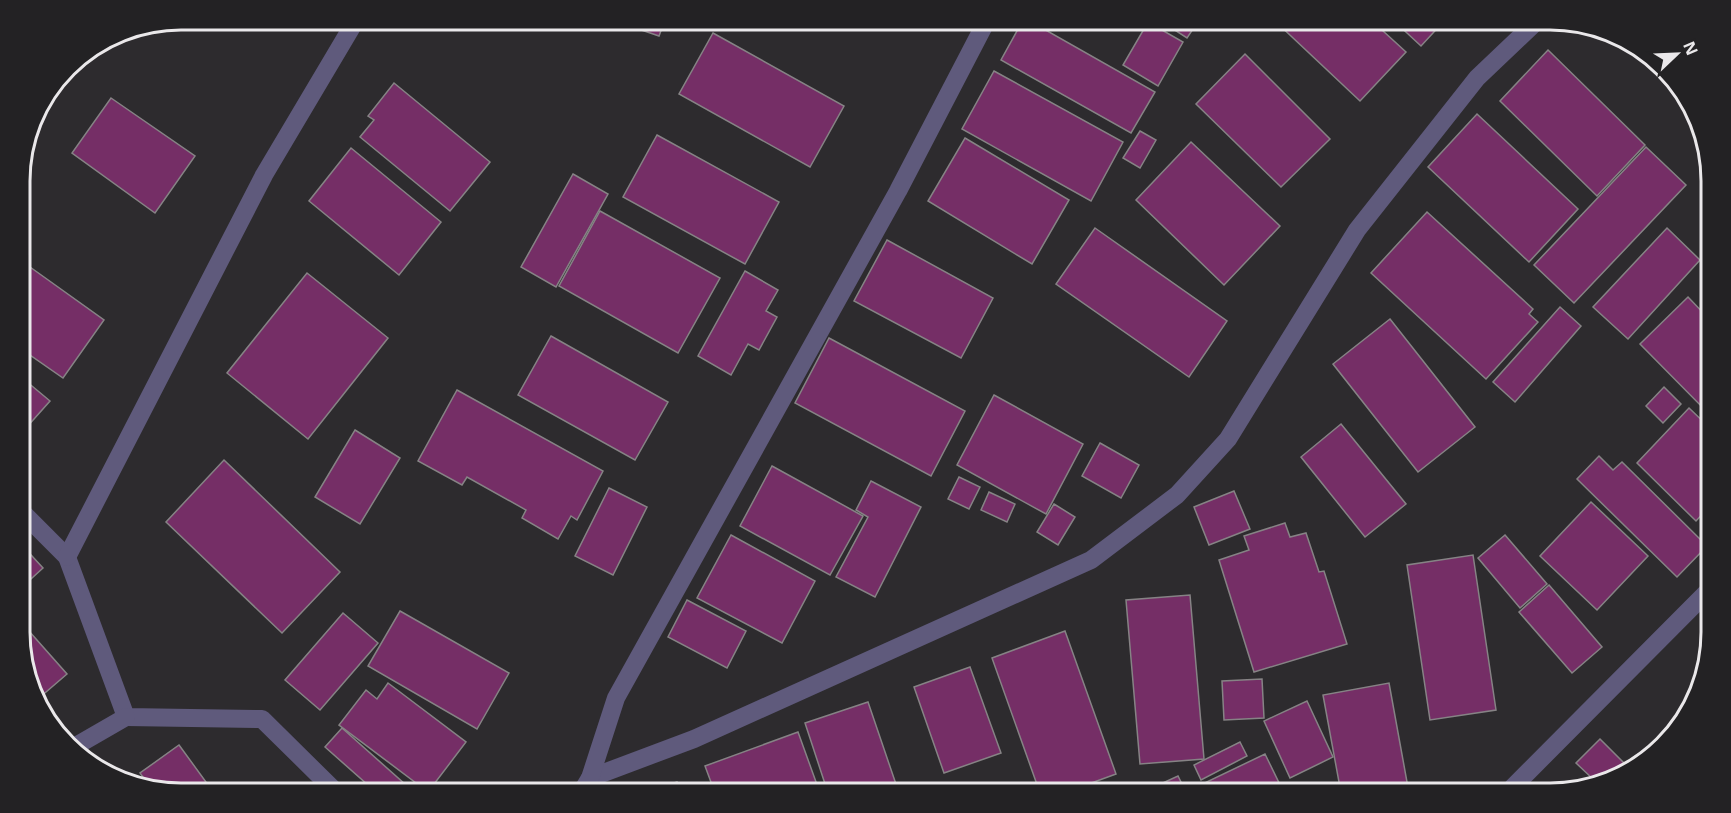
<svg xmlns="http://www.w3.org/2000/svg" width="1731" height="813" viewBox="0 0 1731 813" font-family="'Noto Sans',sans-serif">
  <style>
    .building { fill: #752e66; stroke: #868385; stroke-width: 1.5 }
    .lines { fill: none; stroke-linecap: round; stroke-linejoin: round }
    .minor { stroke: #5f5a7c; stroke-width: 18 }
    .rim { fill: none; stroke: #eae8ea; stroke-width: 3 }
  </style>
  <rect width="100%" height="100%" fill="#2d2b2e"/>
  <g class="building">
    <polygon points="612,20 665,20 659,36"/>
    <polygon points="1023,20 1028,20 1155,92 1131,133 1001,60"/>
    <polygon points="1171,20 1199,20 1187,38 1167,25"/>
    <polygon points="1274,20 1371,20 1406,52 1360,101"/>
    <polygon points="1393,20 1445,20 1421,46"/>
    <polygon points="1148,22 1183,42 1158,86 1123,65"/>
    <polygon points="713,33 844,106 810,167 679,94"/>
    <polygon points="1548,50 1645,145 1597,196 1500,101"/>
    <polygon points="1245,54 1330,139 1281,187 1196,104"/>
    <polygon points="994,71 1123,142 1091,201 962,129"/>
    <polygon points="394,83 490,162 450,211 360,137 374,120 368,116"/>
    <polygon points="111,98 195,156 155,213 72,153"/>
    <polygon points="1477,114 1578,209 1529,262 1428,167"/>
    <polygon points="1140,131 1156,140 1140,168 1123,158"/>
    <polygon points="657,135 779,202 745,264 623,197"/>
    <polygon points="965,138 1069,200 1032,264 928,201"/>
    <polygon points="1191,142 1280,226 1224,285 1136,200"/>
    <polygon points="1646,147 1686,185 1574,303 1534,265"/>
    <polygon points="351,148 441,222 399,275 309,201"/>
    <polygon points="573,174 608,194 556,287 521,267"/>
    <polygon points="600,211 720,278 678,353 559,286"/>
    <polygon points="1427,212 1533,309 1529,314 1538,322 1486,379 1371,273"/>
    <polygon points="1095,228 1227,321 1189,377 1056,284"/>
    <polygon points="1667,228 1700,260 1628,339 1593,307"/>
    <polygon points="887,240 993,298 961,358 854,301"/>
    <polygon points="23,262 104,320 63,378 20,348 20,266"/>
    <polygon points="745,271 778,290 766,311 777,317 759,350 748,344 731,375 698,356"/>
    <polygon points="307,273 388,338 308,439 227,373"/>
    <polygon points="1688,297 1711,321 1711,416 1640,344"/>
    <polygon points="1560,307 1581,326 1515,402 1493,382"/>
    <polygon points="1390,319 1475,427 1418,472 1333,364"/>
    <polygon points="551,336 668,402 635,460 518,395"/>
    <polygon points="829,338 965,411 931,476 795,403"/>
    <polygon points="20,376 50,401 26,428 20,423"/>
    <polygon points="1664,387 1681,404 1663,423 1646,406"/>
    <polygon points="457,390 603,471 577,520 571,516 558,539 522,518 526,510 467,477 462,485 418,461"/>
    <polygon points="994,395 1083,444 1046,514 957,465"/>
    <polygon points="1689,408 1711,429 1711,505 1696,521 1637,463"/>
    <polygon points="1341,424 1406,504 1365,537 1301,457"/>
    <polygon points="355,430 400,458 360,524 315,497"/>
    <polygon points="1100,443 1139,465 1121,498 1082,476"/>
    <polygon points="1599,456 1613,470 1622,462 1707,546 1677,577 1577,479"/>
    <polygon points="224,460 340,572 282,633 166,522"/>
    <polygon points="772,466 863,516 830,575 740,526"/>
    <polygon points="959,477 980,487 969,509 948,499"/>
    <polygon points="871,481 921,507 875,597 836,577 868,517 856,510"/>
    <polygon points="609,488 647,507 613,575 575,556"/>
    <polygon points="1234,491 1250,529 1209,545 1194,507"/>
    <polygon points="989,492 1015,504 1007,522 981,510"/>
    <polygon points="1591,502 1648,556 1597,610 1540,556"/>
    <polygon points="1054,504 1075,517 1058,545 1037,532"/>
    <polygon points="1285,523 1290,537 1306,533 1319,572 1324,571 1347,644 1254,672 1219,560 1249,550 1244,536"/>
    <polygon points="731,535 815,581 782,643 697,598"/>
    <polygon points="1505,535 1547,584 1520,608 1478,558"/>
    <polygon points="21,544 43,568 21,588"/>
    <polygon points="1473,555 1496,710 1430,720 1407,565"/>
    <polygon points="1549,585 1602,647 1572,673 1519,612"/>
    <polygon points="1190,595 1204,759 1140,764 1126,600"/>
    <polygon points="687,600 746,631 727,668 668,637"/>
    <polygon points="400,611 509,673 477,729 368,666"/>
    <polygon points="343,613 378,643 320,710 285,680"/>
    <polygon points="21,622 67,674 39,698 21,654"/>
    <polygon points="1065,631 1116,774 1064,793 1040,793 992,658"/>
    <polygon points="970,667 1001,753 944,773 914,687"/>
    <polygon points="1262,679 1264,718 1224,720 1222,681"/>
    <polygon points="388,683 466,742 428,792 339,725 366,690 377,699"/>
    <polygon points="1389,683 1409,793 1341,793 1323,695"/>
    <polygon points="1307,701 1333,757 1290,778 1264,721"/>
    <polygon points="868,702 899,793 828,793 805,723"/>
    <polygon points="342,728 415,793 377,793 325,747"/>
    <polygon points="798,732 820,793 715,793 705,766"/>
    <polygon points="1600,739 1627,766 1621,773 1595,781 1576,763"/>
    <polygon points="1240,742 1247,756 1201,780 1194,765"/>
    <polygon points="179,745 214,793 181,794 150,787 140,773"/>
    <polygon points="1265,754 1284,793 1141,793 1178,776 1186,792"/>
    <polygon points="677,782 680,793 642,793"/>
  </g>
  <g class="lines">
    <g class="minor">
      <polyline points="21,511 67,557 126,717 262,719 337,793"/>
      <polyline points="67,557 264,175 356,20"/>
      <polyline points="74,747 126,717"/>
      <polyline points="590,778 694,739 1091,560 1177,495 1228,439 1357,230 1477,78 1538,20"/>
      <polyline points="581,793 590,778 616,698 898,191 987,20"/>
      <polyline points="1507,793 1711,588"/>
    </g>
  </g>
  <path d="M0 0H1731V813H0ZM181 30H1550A151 151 0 0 1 1701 181V632A151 151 0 0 1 1550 783H181A151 151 0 0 1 30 632V181A151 151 0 0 1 181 30Z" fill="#232224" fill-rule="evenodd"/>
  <path class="rim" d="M181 30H1550A151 151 0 0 1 1701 181V632A151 151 0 0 1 1550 783H181A151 151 0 0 1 30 632V181A151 151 0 0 1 181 30Z"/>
  <g transform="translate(1677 54) rotate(67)" stroke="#232224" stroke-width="4.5" paint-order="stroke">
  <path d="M0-4.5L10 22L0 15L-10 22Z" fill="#eae8ea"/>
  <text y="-9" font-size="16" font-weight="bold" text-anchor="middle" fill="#eae8ea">N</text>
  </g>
</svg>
